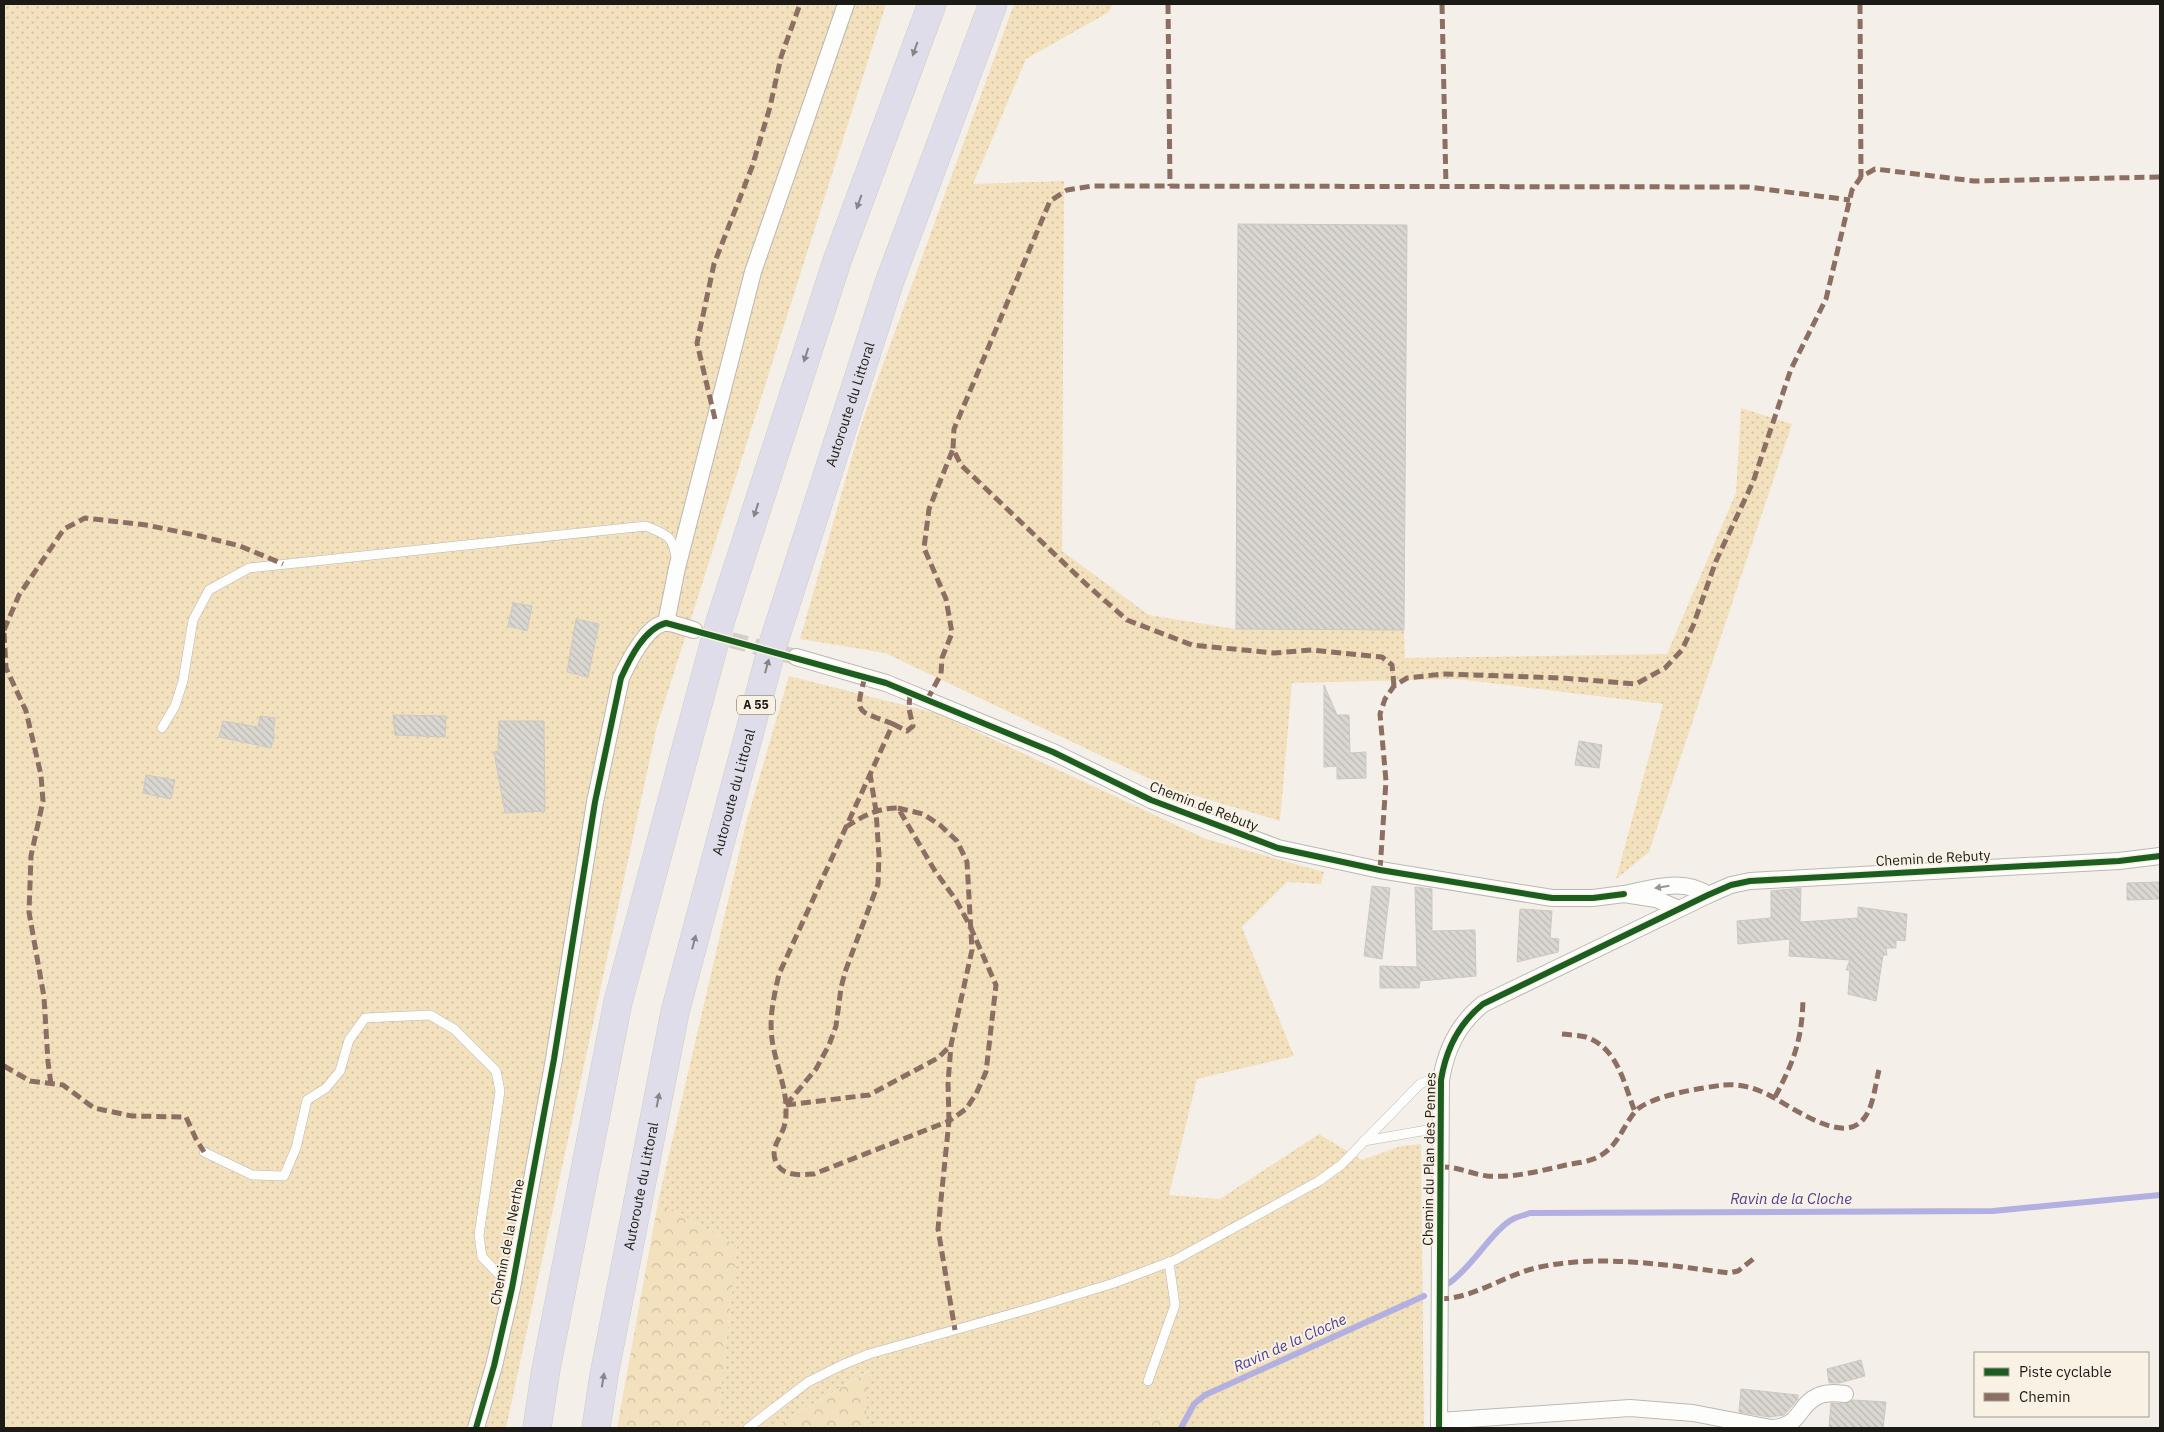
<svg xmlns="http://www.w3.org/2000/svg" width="2164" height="1432" viewBox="0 0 2164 1432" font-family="'IBM Plex Sans',sans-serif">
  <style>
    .grass { fill: url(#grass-dots) }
    .forest { fill: url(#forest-crowns) }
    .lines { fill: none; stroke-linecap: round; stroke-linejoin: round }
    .stream { stroke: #b2afe1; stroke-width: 6 }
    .building { fill: url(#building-back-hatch); stroke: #cbc8c3 }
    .street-tunnel { stroke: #d4d0c9; stroke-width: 16; stroke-dasharray: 16 8; stroke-linecap: butt }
    .lane-casing { stroke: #bbb8b3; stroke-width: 10 }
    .street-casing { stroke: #bbb8b3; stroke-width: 18 }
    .highway-casing { stroke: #ceccc8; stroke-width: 29 }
    .lane { stroke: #fdfdfc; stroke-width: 9 }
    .street { stroke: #fdfdfc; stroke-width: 16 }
    .highway { stroke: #dfddea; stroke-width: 28 }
    .quiet { stroke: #8d6e63; stroke-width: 5; stroke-dasharray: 10 5; stroke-linecap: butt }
    .cycleway-casing { stroke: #f9f1e4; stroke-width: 9 }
    .cycleway { stroke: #1b5e20; stroke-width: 6 }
    .oneway { fill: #87858a }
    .oneway2 { fill: #989794 }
    .labels { text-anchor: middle; stroke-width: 4; stroke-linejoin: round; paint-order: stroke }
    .shield { fill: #f9f1e4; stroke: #5e5a53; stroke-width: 1 }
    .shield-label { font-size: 12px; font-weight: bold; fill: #1c1a15 }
    .street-label { font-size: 14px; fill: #1c1a15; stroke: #f9f1e4 }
    .water-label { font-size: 15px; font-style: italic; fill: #4a3f96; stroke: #f9f1e4 }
  </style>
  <defs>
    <pattern id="grass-dots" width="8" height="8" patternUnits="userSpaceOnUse" patternTransform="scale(1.25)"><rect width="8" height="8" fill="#f3e1be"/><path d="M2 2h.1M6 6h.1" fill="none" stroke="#d0c0a2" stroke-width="1.8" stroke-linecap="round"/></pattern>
    <pattern id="forest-crowns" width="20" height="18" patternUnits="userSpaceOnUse" patternTransform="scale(1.25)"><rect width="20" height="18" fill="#f3e1be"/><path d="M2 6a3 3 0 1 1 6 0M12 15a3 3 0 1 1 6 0" fill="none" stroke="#d0c0a2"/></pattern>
    <pattern id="building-back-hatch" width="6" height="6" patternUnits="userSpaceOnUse" patternTransform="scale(1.25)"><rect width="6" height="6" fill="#dad7d1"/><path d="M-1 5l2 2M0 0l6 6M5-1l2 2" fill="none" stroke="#bab8b3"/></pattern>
  </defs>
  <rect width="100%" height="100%" fill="#f4f0e9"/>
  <g class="grass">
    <polygon points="4,4 886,4 657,726 506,1428 4,1428"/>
    <polygon points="1014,4 1113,4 1109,12 1026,59 973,184 1064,181 1062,551 1149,615 1236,629 1404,630 1405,658 1667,654 1736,493 1741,408 1792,424 1649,852 1616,879 1663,704 1457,679 1292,683 1280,821 1169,788 885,653 800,639 861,425"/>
    <polygon points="789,676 939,714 1206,839 1324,872 1321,884 1287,882 1242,927 1294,1056 1197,1079 1169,1195 1220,1199 1319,1134 1362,1160 1401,1146 1421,1144 1424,1428 1170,1428 1164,1413 1144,1428 865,1428 868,1371 773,1428 717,1428 737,1246 658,1202 746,823"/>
  </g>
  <g class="forest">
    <polygon points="658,1202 737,1246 717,1428 617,1428"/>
    <polygon points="869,1371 865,1428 773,1428"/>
    <polygon points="1165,1413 1170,1428 1144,1428"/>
  </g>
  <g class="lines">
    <g class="stream">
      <path d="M1449 1283C1473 1267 1493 1228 1515 1218 1520 1216 1525 1215 1530 1213L1993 1211 2160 1195"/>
      <polyline points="1181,1428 1194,1404 1205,1395 1424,1296"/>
    </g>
  </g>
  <g class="building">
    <polygon points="1238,224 1407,225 1404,630 1236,629"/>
    <polygon points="513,603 532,606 527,631 508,626"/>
    <polygon points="576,619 599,624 588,677 567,672"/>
    <polygon points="1324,685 1337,715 1349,715 1350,753 1366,752 1366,778 1337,779 1337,766 1324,767"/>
    <polygon points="393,715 446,716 445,737 395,735"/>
    <polygon points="260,716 275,718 273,734 275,734 271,748 219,737 223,721 258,727"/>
    <polygon points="499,721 544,721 545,811 505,813 494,752 498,751"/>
    <polygon points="1579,741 1602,745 1599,768 1575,765"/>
    <polygon points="146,775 175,780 171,799 143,793"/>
    <polygon points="2160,882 2160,899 2127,900 2127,883"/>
    <polygon points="1372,886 1390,888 1382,959 1364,956"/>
    <polygon points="1415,887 1432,889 1432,931 1475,930 1476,976 1420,981 1419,988 1380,988 1380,966 1417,967"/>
    <polygon points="1801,888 1800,922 1858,918 1858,907 1907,914 1905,941 1896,940 1896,948 1886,948 1887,955 1883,955 1876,1001 1848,994 1850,970 1846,970 1850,960 1789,956 1790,939 1738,944 1737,921 1771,918 1771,891"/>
    <polygon points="1520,909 1552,911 1550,938 1559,939 1558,952 1517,962"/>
    <polygon points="1861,1360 1865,1376 1839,1383 1829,1383 1827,1369"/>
    <polygon points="1741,1389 1798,1395 1798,1399 1784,1415 1769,1417 1739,1412"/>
    <polygon points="1853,1400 1886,1402 1883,1428 1829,1428 1831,1403 1844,1404"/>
  </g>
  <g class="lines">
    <polyline class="street-tunnel" points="708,634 796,657"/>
    <g class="lane-casing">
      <g id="lane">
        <path d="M162 728 175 706 183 681 193 620 209 590 249 568 646 526C666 535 673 535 676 558"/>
        <polyline points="1364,1141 1439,1128"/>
        <polyline points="204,1152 252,1175 284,1176 296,1148 307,1100 326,1088 340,1071 349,1040 365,1018 430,1015 454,1029 496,1071 500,1091 479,1235 482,1257 512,1288"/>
        <polyline points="1148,1381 1175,1305 1169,1262"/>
        <polyline points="748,1428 808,1382 842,1365 869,1354 1036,1307 1114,1283 1175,1260 1319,1181 1341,1165 1420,1084 1427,1081 1441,1080"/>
      </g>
    </g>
    <g class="street-casing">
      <g id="street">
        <polyline points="666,623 677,568 753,272 846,4"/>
        <polyline points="796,657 886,683 1053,752 1151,800 1278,848 1380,870 1552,898 1593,898 1624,894"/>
        <path d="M1679 909 1656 899 1624 894C1651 889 1684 877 1708 895"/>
        <path d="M1439 1421 1630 1408 1693 1413 1771 1428C1802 1427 1796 1406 1818 1396 1826 1392 1836 1393 1845 1394"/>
        <path d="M476 1428 494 1366 512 1288 554 1059 595 802 621 678C628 663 648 622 667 623 675 623 685 628 694 630"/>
        <path d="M1439 1428 1441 1080C1446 1049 1458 1024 1483 1004L1708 895 1731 885 1750 881 2119 861 2160 856"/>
      </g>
    </g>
    <g class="highway-casing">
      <g id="highway">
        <polyline points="537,1428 546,1369 618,1002 720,622 837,261 932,4"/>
        <path id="s1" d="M596 1428 604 1375 675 1012 773 644 889 283 993 4"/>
      </g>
    </g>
    <use href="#lane" class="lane"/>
    <use href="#street" class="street"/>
    <use href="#highway" class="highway"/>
    <g class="quiet">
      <polyline points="1168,4 1170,186"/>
      <polyline points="1442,4 1446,187"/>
      <polyline points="1860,4 1861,177"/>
      <polyline points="715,419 697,343 714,264 752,167 770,107 781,57 800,4"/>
      <polyline points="4,630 19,595 64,529 85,518 146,525 200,536 240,546 283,564"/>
      <polyline points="4,633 6,668 26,711 41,775 43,801 31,856 29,912 44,997 48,1062 51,1084"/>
      <path d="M865 677C854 716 858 710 893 724L779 974C774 996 769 1017 772 1039 775 1062 787 1089 786 1111 786 1115 786 1119 785 1123 783 1136 769 1147 776 1162 782 1177 801 1175 814 1174L949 1121 938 1229 955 1330"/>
      <polyline points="1394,686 1392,665 1382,657 1312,650 1274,653 1192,645 1127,620 1087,585 961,465 953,449 954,429 1050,201 1067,190 1092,186 1748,187 1850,200"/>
      <polyline points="927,700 941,674 942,658 952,633 946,599 924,548 929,509 953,449"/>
      <polyline points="893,724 907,731 913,726 909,709 910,693"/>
      <polyline points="898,808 923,814 940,825 957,841 967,862 972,950 951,1045 948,1083 949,1121"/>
      <path d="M846 827C863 816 877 808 898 808L935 871 956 900 970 926 996 985 986 1072 976 1094 966 1109 949 1121"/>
      <polyline points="1380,870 1386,781 1380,714 1385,699 1394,686 1407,678 1443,674 1562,678 1636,684 1665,668 1682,650 1693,626 1716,561 1753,482 1791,369 1826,299 1852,190 1861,177 1875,169 1974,181 2160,177"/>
      <path d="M1562 1034C1570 1035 1579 1035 1586 1037 1618 1048 1624 1084 1635 1112"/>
      <polyline points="4,1066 30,1081 63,1085 94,1108 132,1116 186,1117 196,1139 204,1152"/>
      <path d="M1775 1097C1794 1061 1802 1040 1803 999"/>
      <polyline points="786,1105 816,1069 829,1045 836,1026 841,988 845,972 878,884 879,856 876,811 870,774"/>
      <polyline points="786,1105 869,1095 938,1058 951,1045"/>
      <path d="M1439 1167C1457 1166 1471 1174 1487 1176 1514 1178 1540 1171 1566 1165 1576 1163 1587 1162 1596 1158 1617 1148 1621 1130 1634 1113 1646 1096 1702 1088 1723 1085 1736 1084 1748 1086 1760 1091 1785 1100 1843 1150 1865 1117 1874 1104 1875 1085 1879 1070"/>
      <path d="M1439 1299C1474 1299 1505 1274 1540 1267 1602 1254 1666 1265 1729 1273L1738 1271 1757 1256"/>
    </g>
    <g class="cycleway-casing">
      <g id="cycleway">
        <path d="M476 1428 494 1366 512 1288 554 1059 595 802 621 678C630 658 644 629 666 623L886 683 1053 752 1151 800 1278 848 1380 870 1552 898H1593L1624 894"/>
        <path d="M1439 1428 1441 1080C1446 1049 1458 1024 1483 1004L1708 895 1731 885 1750 881 2119 861 2160 856"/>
      </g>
    </g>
    <use href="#cycleway" class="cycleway"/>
  </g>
  <defs><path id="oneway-solid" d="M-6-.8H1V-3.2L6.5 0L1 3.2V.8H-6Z" transform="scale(1.25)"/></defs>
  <g class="oneway">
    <use href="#oneway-solid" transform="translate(915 49) rotate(110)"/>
    <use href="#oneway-solid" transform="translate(859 202) rotate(110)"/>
    <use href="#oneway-solid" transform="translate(806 355) rotate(108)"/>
    <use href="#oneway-solid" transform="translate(756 510) rotate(108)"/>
    <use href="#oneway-solid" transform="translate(767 666) rotate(-75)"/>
    <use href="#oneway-solid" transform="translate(694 942) rotate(-75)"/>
    <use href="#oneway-solid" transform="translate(658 1100) rotate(-79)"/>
    <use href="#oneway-solid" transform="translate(603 1380) rotate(-81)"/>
  </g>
  <use class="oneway2" href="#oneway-solid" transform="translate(1662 887) rotate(171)"/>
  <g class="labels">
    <rect class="shield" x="737" y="695.5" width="38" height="19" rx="4"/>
    <g class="shield-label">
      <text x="756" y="709">A 55</text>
    </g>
    <g class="street-label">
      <text dy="5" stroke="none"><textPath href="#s1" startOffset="1056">Autoroute du Littoral</textPath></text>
      <text dy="5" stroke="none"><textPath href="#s1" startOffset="651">Autoroute du Littoral</textPath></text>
      <text transform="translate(1204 806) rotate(21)" y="5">Chemin de Rebuty</text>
      <text transform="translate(1933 858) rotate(-3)" y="5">Chemin de Rebuty</text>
      <text transform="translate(1429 1159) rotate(-89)" y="5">Chemin du Plan des Pennes</text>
      <text dy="5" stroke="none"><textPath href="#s1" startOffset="246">Autoroute du Littoral</textPath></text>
      <text transform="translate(507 1242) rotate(-79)" y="5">Chemin de la Nerthe</text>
    </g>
    <g class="water-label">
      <text x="1791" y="1204">Ravin de la Cloche</text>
      <text transform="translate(1290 1343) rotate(-24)" y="5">Ravin de la Cloche</text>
    </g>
  </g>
  <rect width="2164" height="1432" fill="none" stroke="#1c1a15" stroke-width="10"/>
  <rect x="1974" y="1352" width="175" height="65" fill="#f9f1e4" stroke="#a19b91"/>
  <rect x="1984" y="1368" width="25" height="8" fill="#1b5e20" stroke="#a19b91"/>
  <text x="2019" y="1377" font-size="15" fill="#1c1a15">Piste cyclable</text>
  <rect x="1984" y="1393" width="25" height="8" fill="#8d6e63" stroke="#a19b91"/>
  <text x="2019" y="1402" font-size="15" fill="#1c1a15">Chemin</text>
</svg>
